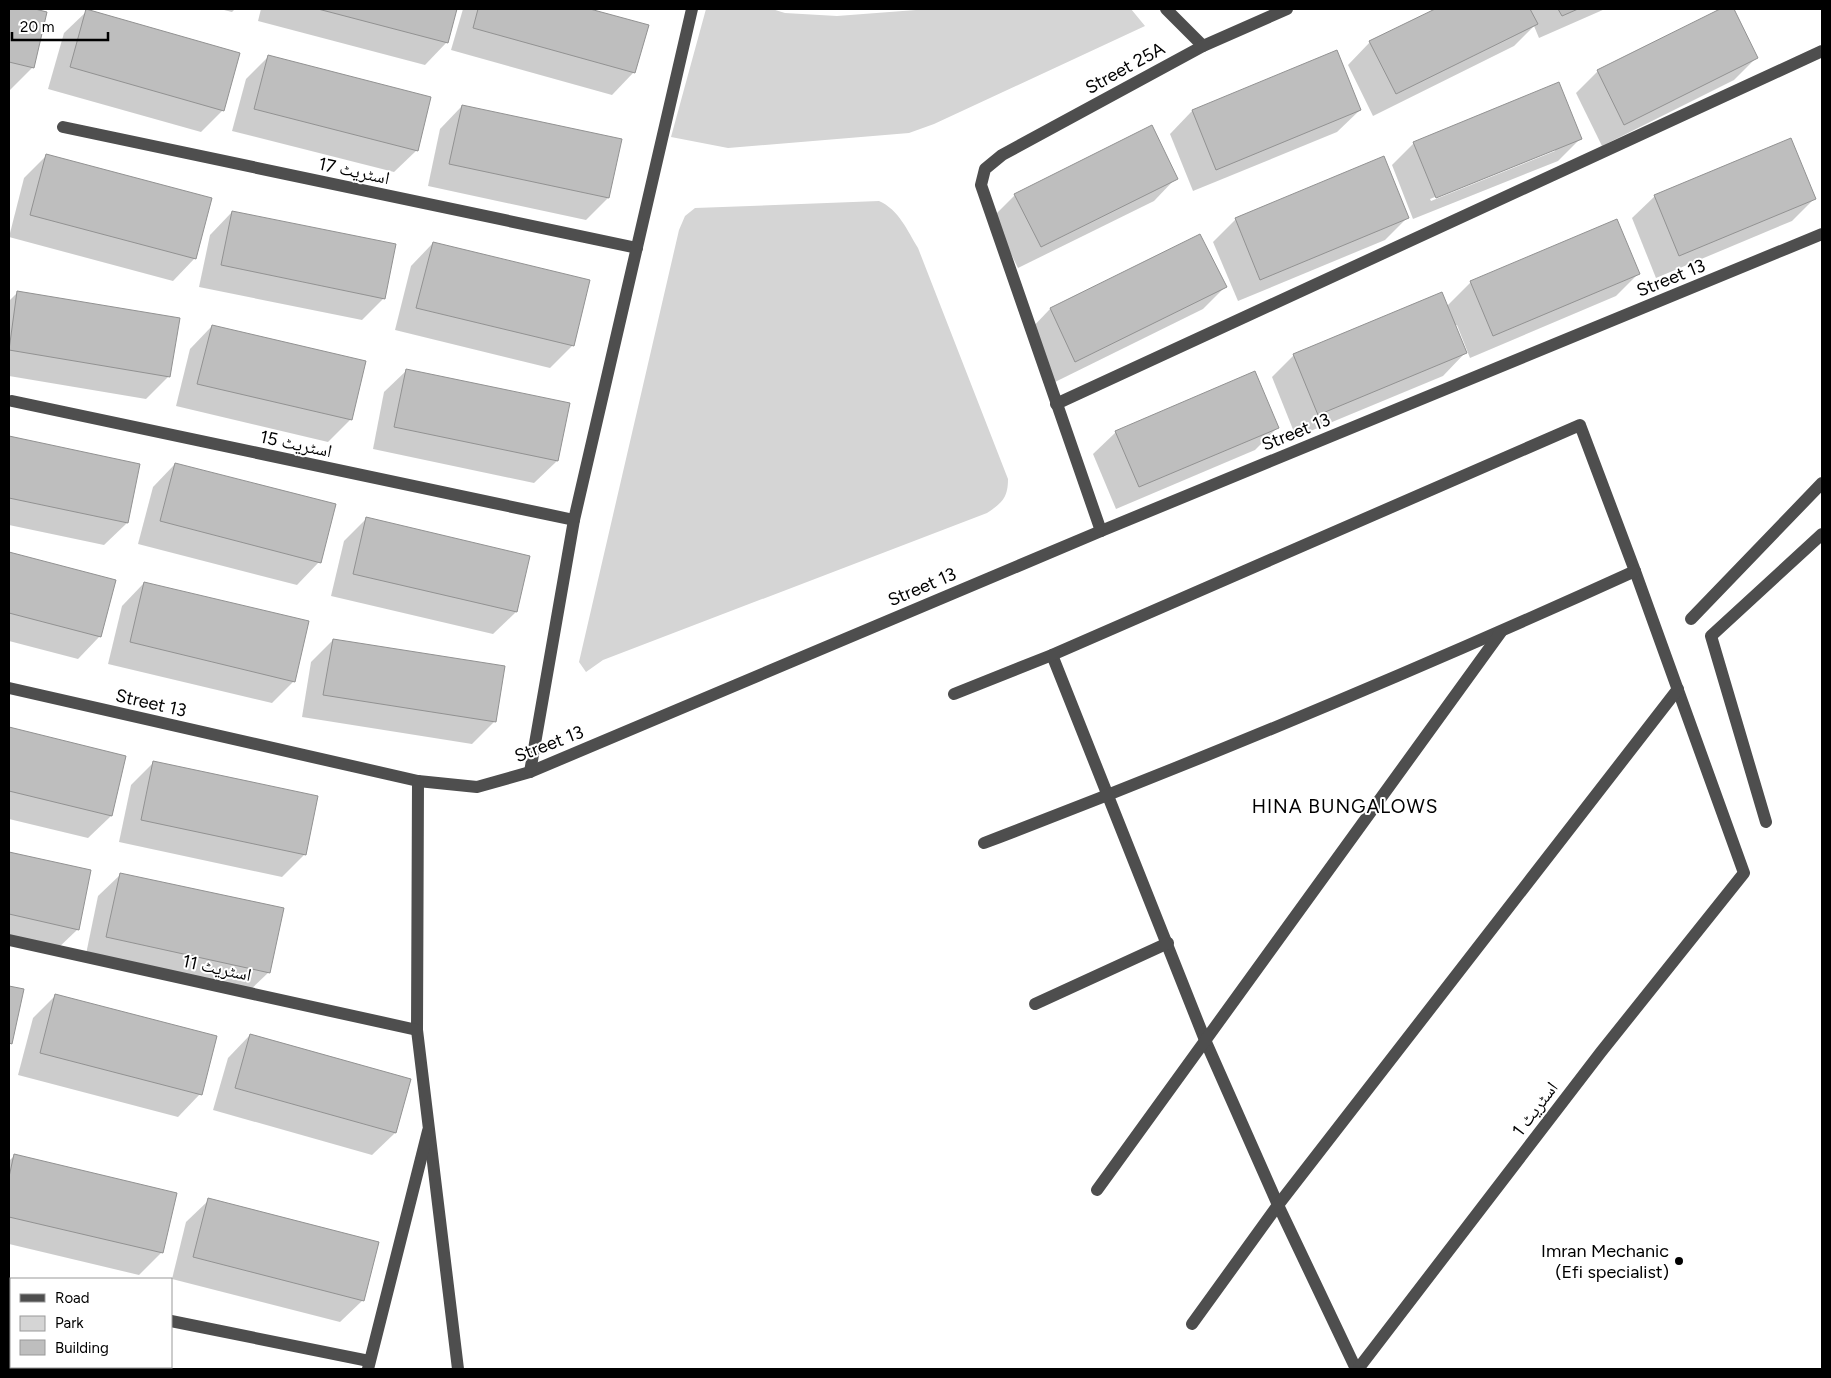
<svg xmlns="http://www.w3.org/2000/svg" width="1831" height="1378" viewBox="0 0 1831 1378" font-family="Figtree,'Noto Naskh Arabic',sans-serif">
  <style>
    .green { fill: #d5d5d5 }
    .shadow { fill: #0003; fill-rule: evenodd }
    .building { fill: #bebebe; stroke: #929292 }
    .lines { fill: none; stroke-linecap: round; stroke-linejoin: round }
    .minor { stroke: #4e4e4e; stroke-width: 12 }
    .poi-dot { fill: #000; stroke: #fff; stroke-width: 2 }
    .labels { text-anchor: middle; stroke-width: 4; stroke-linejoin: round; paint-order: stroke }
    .street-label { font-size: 18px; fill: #000; stroke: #fff }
    .poi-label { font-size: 18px; fill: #000; stroke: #fff; text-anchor: end }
    .neighbourhood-label { font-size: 19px; letter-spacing: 1px; fill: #000; stroke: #fff }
  </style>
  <rect width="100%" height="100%" fill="#fff"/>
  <g class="green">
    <polygon points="706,9 772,9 785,13 837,16 929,9 1131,9 1145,26 934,124 909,133 728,148 671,137"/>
    <path d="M879 201C899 210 907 230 918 248L1008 479C1008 498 1002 503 987 513L603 660 586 672 579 662 679 230 685 216 695 208Z"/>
  </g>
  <g class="shadow">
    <polygon points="9,9 30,9 46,12 33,67 10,90"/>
    <polygon points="220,9 235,9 232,12"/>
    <polygon points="261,9 456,9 447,42 425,65 258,21"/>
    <polygon points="463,9 585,9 647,26 634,72 612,95 451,50"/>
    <polygon points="1437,9 1605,9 1539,38 1534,26 1514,46 1373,116 1348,65 1370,42"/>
    <polygon points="1723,9 1732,9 1756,58 1734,80 1602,146 1576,93 1598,71"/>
    <polygon points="87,11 223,110 201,132 48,89 64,33"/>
    <polygon points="1337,52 1360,110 1337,132 1193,191 1170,134 1192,111"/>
    <polygon points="268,57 417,150 394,172 232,131 246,79"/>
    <polygon points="462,106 608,198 586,220 428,186 440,129"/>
    <path d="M1580 139 1558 161 1413 219 1392 165 1414 143ZM1555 148V151L1431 201 1430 199Z"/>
    <polygon points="46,156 195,258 173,281 9,237 24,178"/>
    <polygon points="1176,178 1154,201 1018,268 993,217 1015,195"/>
    <polygon points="1655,196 1814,199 1792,221 1656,278 1632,218"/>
    <polygon points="232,212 384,298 362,320 199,287 210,235"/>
    <polygon points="1408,217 1385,240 1238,301 1213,242 1236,219"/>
    <polygon points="1617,221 1638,274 1616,296 1470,358 1457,325 1454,326 1465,353 1443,376 1296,437 1272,377 1294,355 1447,306 1471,282"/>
    <polygon points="1200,235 1225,287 1203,309 1053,383 1028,332 1050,309"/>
    <polygon points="433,243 588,281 572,346 550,368 395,330 411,266"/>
    <polygon points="17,293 169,376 146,399 9,376 9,301"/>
    <polygon points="212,326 351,419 328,442 176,406 190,349"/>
    <polygon points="407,370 569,404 557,461 534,483 373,449 384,392"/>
    <polygon points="1278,427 1255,450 1116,509 1093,454 1116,432"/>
    <polygon points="9,437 139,465 127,523 104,545 9,525"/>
    <polygon points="175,464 319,562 297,585 138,544 153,487"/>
    <polygon points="366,519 516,612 493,634 331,596 344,541"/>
    <polygon points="9,554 115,581 100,636 78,659 9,641"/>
    <polygon points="144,583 294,681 272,703 108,664 122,606"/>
    <polygon points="333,640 494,722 472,744 302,717 311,662"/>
    <polygon points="9,729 125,757 111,816 88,838 9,819"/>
    <polygon points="154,762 305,854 282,877 119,842 131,785"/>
    <polygon points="9,854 90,871 78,929 55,951 9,941"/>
    <polygon points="121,874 269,972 246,994 85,959 98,896"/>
    <polygon points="9,988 22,990 11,1043 9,1046"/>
    <polygon points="55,996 200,1094 178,1117 18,1075 33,1018"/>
    <polygon points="250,1035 410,1080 395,1133 372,1155 213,1110 228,1058"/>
    <polygon points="14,1156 162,1252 139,1275 9,1244 9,1161"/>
    <polygon points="209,1200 363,1300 340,1322 172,1279 186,1222"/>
  </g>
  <g class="building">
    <polygon points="9,9 35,9 47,12 34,68 9,62"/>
    <polygon points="86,9 240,53 224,111 70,67"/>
    <polygon points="318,9 457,9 448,43"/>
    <polygon points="478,9 590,9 649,25 635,73 473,28"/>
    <polygon points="1435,9 1530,9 1538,24 1396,94 1369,41"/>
    <polygon points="1558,9 1578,9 1562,16"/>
    <polygon points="1720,9 1734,9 1758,58 1624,125 1597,70"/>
    <polygon points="1337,50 1361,110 1216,170 1192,110"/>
    <polygon points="268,55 431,97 418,151 254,109"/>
    <polygon points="1559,82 1582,139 1436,198 1413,142"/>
    <polygon points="462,105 622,139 609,198 449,164"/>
    <polygon points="1152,125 1178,179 1041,247 1014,194"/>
    <polygon points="1791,138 1816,199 1679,256 1654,195"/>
    <polygon points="46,154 212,198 196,259 30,215"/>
    <polygon points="1384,156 1409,218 1260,280 1235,218"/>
    <polygon points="232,211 396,244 385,299 221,265"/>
    <polygon points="1617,219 1640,274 1493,336 1470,281"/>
    <polygon points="1200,234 1227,287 1075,362 1050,308"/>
    <polygon points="433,242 590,280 574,346 416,308"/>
    <polygon points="17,291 180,318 170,377 9,350"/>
    <polygon points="1442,292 1467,353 1318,415 1293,354"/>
    <polygon points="212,325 366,361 352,420 197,384"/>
    <polygon points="406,369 570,403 558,461 394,427"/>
    <polygon points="1255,371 1279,428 1139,487 1115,431"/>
    <polygon points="9,436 140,464 128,523 9,498"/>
    <polygon points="175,463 336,504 321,563 160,521"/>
    <polygon points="366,517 530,556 517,612 353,574"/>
    <polygon points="9,552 116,580 101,637 9,613"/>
    <polygon points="144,582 309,621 295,682 130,642"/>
    <polygon points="333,639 505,666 496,722 323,695"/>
    <polygon points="9,727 126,756 112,816 9,791"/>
    <polygon points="153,761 318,796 306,855 141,820"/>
    <polygon points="9,852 91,870 79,930 9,914"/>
    <polygon points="120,873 284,908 270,973 106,937"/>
    <polygon points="9,986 24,989 12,1044 9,1043"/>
    <polygon points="55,994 217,1036 202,1095 40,1053"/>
    <polygon points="250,1034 411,1079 396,1133 235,1088"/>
    <polygon points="14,1154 177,1193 163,1253 9,1217 9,1177"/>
    <polygon points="208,1198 379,1242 364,1301 193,1257"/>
  </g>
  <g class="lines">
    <g class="minor">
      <polyline points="1166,9 1203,46"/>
      <polyline points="63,127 637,248"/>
      <polyline points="12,401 574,520"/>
      <polyline points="1056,404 1822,51"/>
      <polyline points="1101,531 981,185 985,169 1002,155 1203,46 1287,9"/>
      <polyline points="1691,619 1822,483"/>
      <polyline points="1052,655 1205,1040 1278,1205 1356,1369"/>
      <polyline points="9,688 418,781 477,787 530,772 1101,531 1822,234"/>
      <polyline points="954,694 1052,655 1580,425 1635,571 1744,873 1601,1052 1358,1369"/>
      <polyline points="530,772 574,520 692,9"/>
      <polyline points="418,781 417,1030 458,1369"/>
      <polyline points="1766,822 1711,636 1822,534"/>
      <path d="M984 843C1204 759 1422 668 1635 571"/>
      <polyline points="9,940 417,1030"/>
      <polyline points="1035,1004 1168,943"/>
      <polyline points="1097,1190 1501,632"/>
      <polyline points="9,1289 11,1290"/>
      <polyline points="171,1321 369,1361"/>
      <polyline points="1192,1324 1278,1205 1678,689"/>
      <polyline points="368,1369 428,1131"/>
    </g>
  </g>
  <circle class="poi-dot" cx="1679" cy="1261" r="5"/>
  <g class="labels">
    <g class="street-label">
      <text transform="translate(1125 68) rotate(-29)" y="6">Street 25A</text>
      <text transform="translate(354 171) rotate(12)" y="6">اسٹریٹ 17</text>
      <text transform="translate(1671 278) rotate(-22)" y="6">Street 13</text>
      <text transform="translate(1296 432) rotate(-22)" y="6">Street 13</text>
      <text transform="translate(296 444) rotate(12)" y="6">اسٹریٹ 15</text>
      <text transform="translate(922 587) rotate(-23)" y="6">Street 13</text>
      <text transform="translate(151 703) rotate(13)" y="6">Street 13</text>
      <text transform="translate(549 744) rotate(-21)" y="6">Street 13</text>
      <text transform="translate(217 968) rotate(12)" y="6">اسٹریٹ 11</text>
      <text transform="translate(1535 1109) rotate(-53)" y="6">اسٹریٹ 1</text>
    </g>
    <g class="poi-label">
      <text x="1669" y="1257">Imran Mechanic<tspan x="1669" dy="21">(Efi specialist)</tspan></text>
    </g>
    <g class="neighbourhood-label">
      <text x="1345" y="813">HINA BUNGALOWS</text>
    </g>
  </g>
  <rect width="1831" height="1378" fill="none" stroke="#000000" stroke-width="20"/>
  <rect x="10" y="1278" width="162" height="90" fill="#ffffff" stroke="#999999"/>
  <rect x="20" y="1294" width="25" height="8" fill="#4e4e4e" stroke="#999999"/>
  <text x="55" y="1303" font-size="15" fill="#000000">Road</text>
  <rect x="20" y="1316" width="25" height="15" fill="#d5d5d5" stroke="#999999"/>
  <text x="55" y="1328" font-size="15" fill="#000000">Park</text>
  <rect x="20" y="1340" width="25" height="15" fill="#bebebe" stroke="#999999"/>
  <text x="55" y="1353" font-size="15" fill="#000000">Building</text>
  <path d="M12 32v8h96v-8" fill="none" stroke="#000000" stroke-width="2.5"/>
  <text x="20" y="32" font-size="15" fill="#000000" stroke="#ffffff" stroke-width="4" paint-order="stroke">20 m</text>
</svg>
